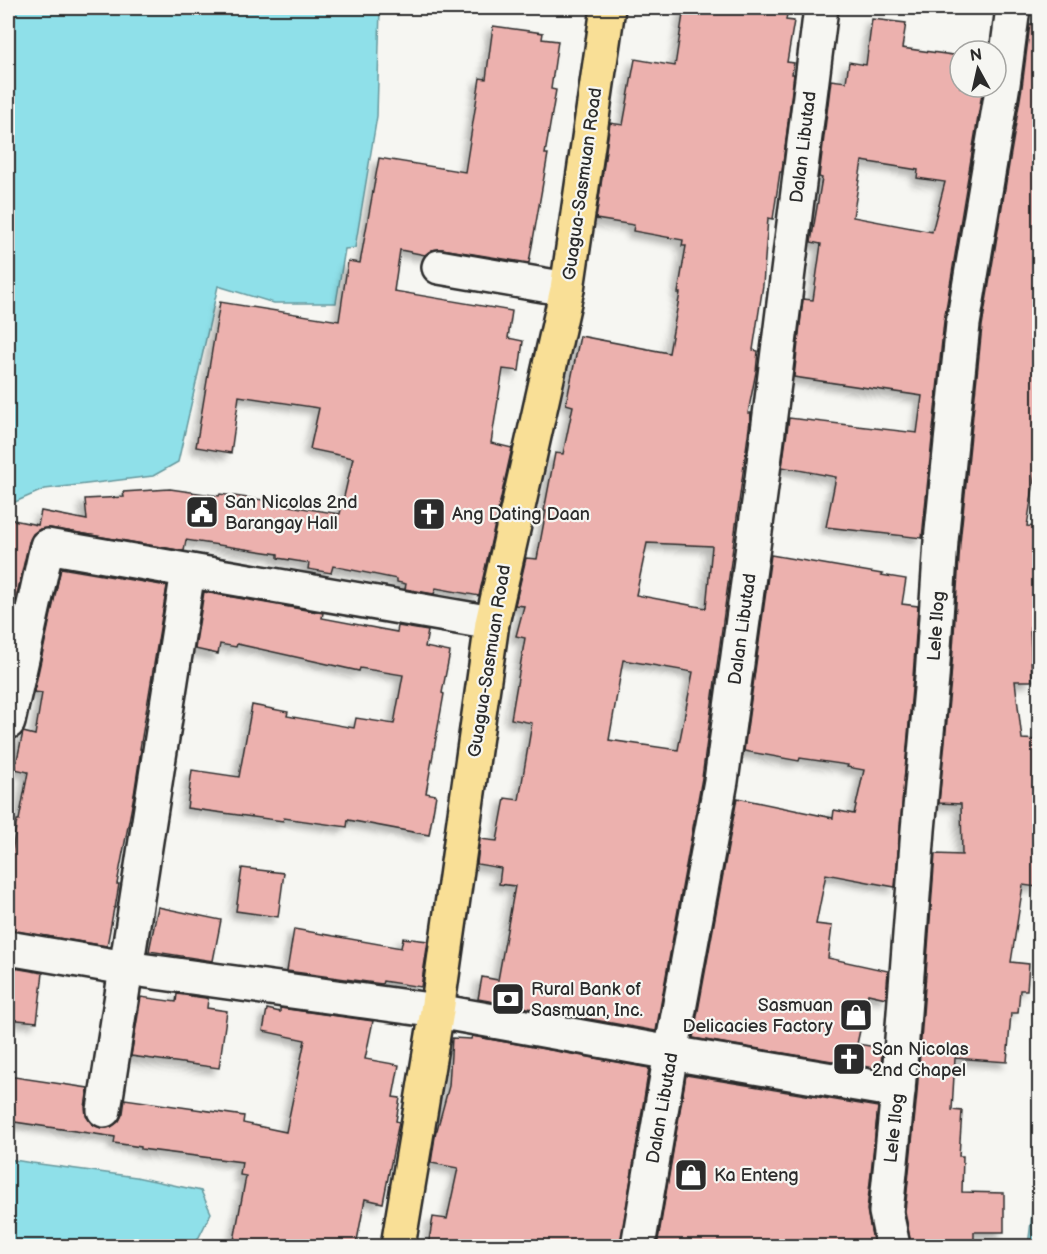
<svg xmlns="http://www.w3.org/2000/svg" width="1047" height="1254" viewBox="0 0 1047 1254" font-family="'Balsamiq Sans',sans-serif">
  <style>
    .water { fill: #8fe0e9; stroke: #67989d; stroke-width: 1.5 }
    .building { fill: #ecb1ae; stroke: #2b2b2b; stroke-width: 1.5; fill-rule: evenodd; filter: url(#shadow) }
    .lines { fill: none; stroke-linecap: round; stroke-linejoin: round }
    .minor-casing { stroke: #2b2b2b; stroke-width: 38 }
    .major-casing { stroke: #2b2b2b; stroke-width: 38 }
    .minor { stroke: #f6f6f2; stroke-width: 33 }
    .major { stroke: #f9df96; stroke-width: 33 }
    .labels { text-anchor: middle; stroke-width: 4.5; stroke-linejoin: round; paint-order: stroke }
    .street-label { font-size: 18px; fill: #2b2b2b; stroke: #f6f6f2 }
    .poi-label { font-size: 18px; fill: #2b2b2b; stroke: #f6f6f2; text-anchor: start }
  </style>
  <defs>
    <filter id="shadow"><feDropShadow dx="-5.5" dy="5.5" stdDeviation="3" flood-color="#0004"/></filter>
  </defs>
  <rect width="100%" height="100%" fill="#f6f6f2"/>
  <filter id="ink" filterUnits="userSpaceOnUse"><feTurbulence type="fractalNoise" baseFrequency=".0167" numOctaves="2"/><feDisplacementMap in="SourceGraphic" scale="12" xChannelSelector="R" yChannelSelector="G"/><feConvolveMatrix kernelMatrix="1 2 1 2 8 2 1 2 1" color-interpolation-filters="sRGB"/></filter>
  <g filter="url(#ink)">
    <g class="water">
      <polygon points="8,8 380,8 377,116 355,248 345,249 336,303 274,303 218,286 178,462 153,476 45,489 8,505"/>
      <polygon points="1039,1157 1039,1246 1028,1246"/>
      <polygon points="8,1159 32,1163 136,1177 201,1191 211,1213 199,1237 190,1246 8,1246"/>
    </g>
    <g class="building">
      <path d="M684 8H788L786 20 794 21 787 62 794 63 792 74H794L782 172H780L773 219 768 218 763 285 753 350 758 351 756 372 748 413H751L702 778 656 1031 478 999 482 977 498 980 515 886 499 884 501 868 477 864 480 839 497 841 505 798 519 800 532 723 511 719 525 638 516 636 524 606 515 605 526 558 537 559 546 511H544L555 453 563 454 573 406 566 404 580 336 669 353 680 293H678L686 246H682L683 240 633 231 634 225 596 219 610 123 623 125 635 59 675 66ZM647 543 712 546 706 608 636 595ZM623 660 693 672 678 750 609 740Z"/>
      <path d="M872 19 906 23 902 48 960 56V87H983L944 321 922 538 826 527 836 477 782 467 789 418 917 433 922 396 794 377 803 299 813 300 821 244 811 242 822 178 819 177 831 80 846 82 849 62 866 65ZM862 161 918 170 917 178 945 182 932 232 853 217Z"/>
      <polygon points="1030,24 1040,24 1040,468 1036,468 1027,526 1040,527 1040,629 1030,627 1032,681 1015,681 1022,739 1040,740 1040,864 1037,887 1023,885 1011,962 1029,964 1027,990 1020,990 1018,1013 1011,1013 1007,1062 955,1058 952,1110 962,1111 959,1156 963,1156 962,1192 1004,1193 1004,1232 974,1232 974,1246 911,1246 905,1211 917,1093 935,854 962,855 961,804 939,803 951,679 960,543 982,326 1022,87"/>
      <polygon points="493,26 543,33 542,39 558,41 551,89 556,90 545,154 548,154 529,263 442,249 432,250 425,255 400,250 394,291 512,311 508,338 523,341 519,371 503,369 491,443 512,448 479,596 436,588 434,594 405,589 406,584 397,582 397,579 333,566 331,573 308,569 309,563 278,558 278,554 186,540 184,551 50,528 40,529 33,534 29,542 14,607 8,605 8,519 38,525 41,511 87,520 85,499 124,497 123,492 170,489 219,496 220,494 277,502 276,504 340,514 353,458 310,449 319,408 239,396 231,453 196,447 220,302 339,321 348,261 360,263 379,158 465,172 480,78 486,79"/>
      <polygon points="771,555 882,574 881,575 906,579 902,604 918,606 913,677 895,887 826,874 816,924 832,926 828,958 888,971 886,998 868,994 857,1044 882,1048 881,1069 693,1038 737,798 833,818 834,810 854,814 864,770 847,767 848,765 800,758 799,761 744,751"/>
      <polygon points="61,568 167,586 140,749 141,749 134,795 117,884 119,884 115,908 114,908 107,946 8,930 8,879 17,820 19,820 28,772 15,769 23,732 35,735 42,693 34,692"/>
      <polygon points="204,592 323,613 322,618 397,632 398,626 428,631 425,647 450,652 442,693 444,694 426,793 436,795 429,835 348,820 347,827 284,818 283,821 187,808 192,770 239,777 252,705 288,712 287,716 354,728 356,718 394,724 403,675 360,668 359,671 237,644 236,647 220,644 218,654 195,649"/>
      <polygon points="242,868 284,873 278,917 236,911"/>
      <polygon points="158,907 221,920 213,961 149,951"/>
      <polygon points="294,929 401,948 403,938 428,941 421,987 383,981 382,984 287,971"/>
      <polygon points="8,967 43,973 37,1022 8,1019"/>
      <polygon points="177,994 205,998 208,999 207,1008 227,1011 219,1068 131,1056 141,997 176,1002"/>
      <polygon points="280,1008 373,1021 365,1059 399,1065 393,1097 400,1098 396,1121 399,1122 383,1203 365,1199 356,1246 233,1246 246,1176 240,1175 242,1162 141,1149 141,1147 114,1143 115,1137 8,1121 8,1076 88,1088 85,1107 86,1116 92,1124 101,1128 111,1127 119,1121 123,1113 125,1099 244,1116 243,1123 286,1132 305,1040 263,1031 267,1009 280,1012"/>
      <polygon points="472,1036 649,1068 620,1246 428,1246 433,1217 447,1219 458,1168 431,1163 436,1130 437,1130 449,1086 452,1038 471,1039"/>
      <polygon points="686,1075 878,1107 867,1210 874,1246 657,1246"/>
    </g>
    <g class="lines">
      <g class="minor-casing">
        <g id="minor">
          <polyline points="439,267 567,289"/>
          <polyline points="8,722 47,546 492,623"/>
          <polyline points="8,948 126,968 437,1011 671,1053 898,1091"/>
          <polyline points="104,1110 188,571"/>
          <polyline points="638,1246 671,1053 721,781 760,495 821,8"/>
          <polyline points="893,1246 886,1212 898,1091 918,830 932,678 941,541 963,324 1003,84 1013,8"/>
        </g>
      </g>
      <g class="major-casing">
        <polyline id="major" points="398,1246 437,1011 492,623 567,289 608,8"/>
      </g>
      <use href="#minor" class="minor"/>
      <use href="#major" class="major"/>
    </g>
  </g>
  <defs>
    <g id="civic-square" transform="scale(1.725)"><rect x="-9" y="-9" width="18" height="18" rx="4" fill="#2b2b2b" stroke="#f6f6f2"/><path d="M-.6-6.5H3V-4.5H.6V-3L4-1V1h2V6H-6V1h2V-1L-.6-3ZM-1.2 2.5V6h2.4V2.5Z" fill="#fff"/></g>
    <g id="church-square" transform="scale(1.725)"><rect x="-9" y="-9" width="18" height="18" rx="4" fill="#2b2b2b" stroke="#f6f6f2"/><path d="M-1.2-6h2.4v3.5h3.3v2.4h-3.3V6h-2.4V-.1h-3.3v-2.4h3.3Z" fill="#fff"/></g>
    <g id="bank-square" transform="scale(1.725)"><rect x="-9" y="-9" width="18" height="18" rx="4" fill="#2b2b2b" stroke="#f6f6f2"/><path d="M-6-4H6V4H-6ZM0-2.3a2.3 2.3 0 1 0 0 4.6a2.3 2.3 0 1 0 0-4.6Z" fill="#fff"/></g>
    <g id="shop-square" transform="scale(1.725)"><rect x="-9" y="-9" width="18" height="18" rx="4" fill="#2b2b2b" stroke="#f6f6f2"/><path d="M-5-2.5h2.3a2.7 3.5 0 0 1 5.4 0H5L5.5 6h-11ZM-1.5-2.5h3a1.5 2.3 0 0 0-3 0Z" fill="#fff"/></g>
  </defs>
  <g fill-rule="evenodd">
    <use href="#civic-square" x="202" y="512"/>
    <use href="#church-square" x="429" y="514"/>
    <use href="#bank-square" x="508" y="999"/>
    <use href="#shop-square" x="856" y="1015"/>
    <use href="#church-square" x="849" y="1059"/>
    <use href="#shop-square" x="691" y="1175"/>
  </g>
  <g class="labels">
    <g class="street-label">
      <text transform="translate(803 147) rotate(-83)" y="6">Dalan Libutad</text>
      <text transform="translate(582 184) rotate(-82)" y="6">Guagua-Sasmuan Road</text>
      <text transform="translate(936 626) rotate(-86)" y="6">Lele Ilog</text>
      <text transform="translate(742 629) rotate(-82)" y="6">Dalan Libutad</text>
      <text transform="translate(489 661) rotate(-81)" y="6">Guagua-Sasmuan Road</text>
      <text transform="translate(662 1108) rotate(-80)" y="6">Dalan Libutad</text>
      <text transform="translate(894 1128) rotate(-84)" y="6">Lele Ilog</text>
    </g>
    <g class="poi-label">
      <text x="225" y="508">San Nicolas 2nd<tspan x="225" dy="21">Barangay Hall</tspan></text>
      <text x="452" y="520">Ang Dating Daan</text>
      <text x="531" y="995">Rural Bank of<tspan x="531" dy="21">Sasmuan, Inc.</tspan></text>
      <text x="833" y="1011" text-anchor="end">Sasmuan<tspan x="833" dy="21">Delicacies Factory</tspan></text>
      <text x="872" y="1055">San Nicolas<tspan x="872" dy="21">2nd Chapel</tspan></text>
      <text x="714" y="1181">Ka Enteng</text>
    </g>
  </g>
  <rect width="1047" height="1254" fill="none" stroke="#f6f6f2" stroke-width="30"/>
  <rect x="15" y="15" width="1017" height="1224" fill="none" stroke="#2b2b2b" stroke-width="2" filter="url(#ink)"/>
  <g transform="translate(978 69) rotate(352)"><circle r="28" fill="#f6f6f2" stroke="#a5a5a2" stroke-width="1.5"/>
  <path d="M0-4.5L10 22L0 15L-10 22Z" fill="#2b2b2b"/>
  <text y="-9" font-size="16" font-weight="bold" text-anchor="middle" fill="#2b2b2b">N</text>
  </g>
</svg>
